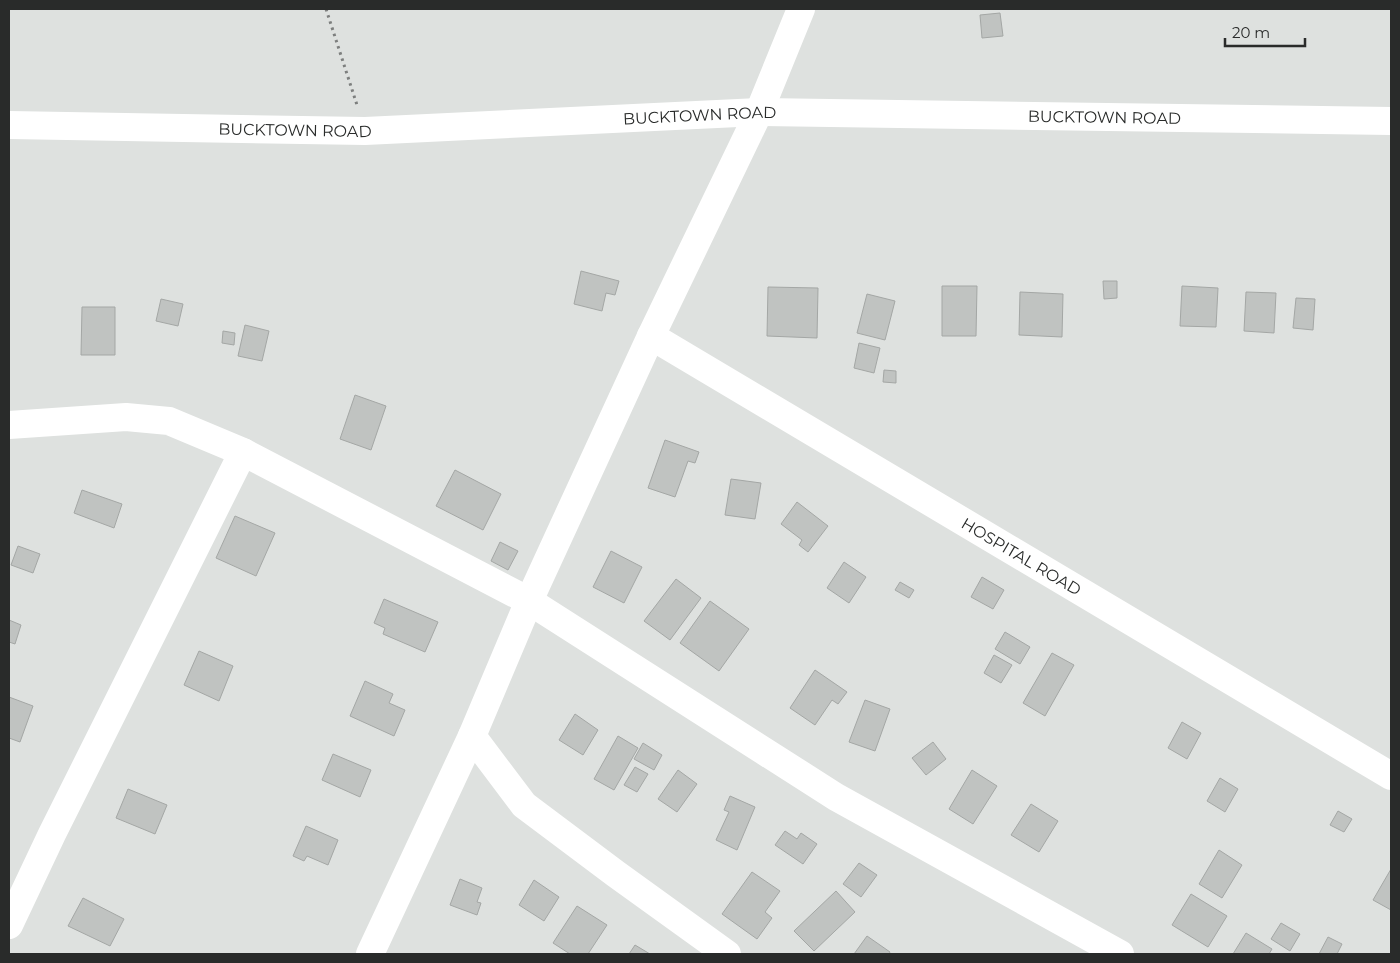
<svg xmlns="http://www.w3.org/2000/svg" width="1400" height="963" viewBox="0 0 1400 963" font-family="Montserrat,sans-serif">
  <style>
    .building { fill: #c0c3c1; stroke: #a4a7a5 }
    .lines { fill: none; stroke-linecap: round; stroke-linejoin: round }
    .path { stroke: #7d7f7e; stroke-width: 3; stroke-dasharray: 2.5 4; stroke-linecap: butt }
    .minor { stroke: #fff; stroke-width: 28 }
    .labels { text-anchor: middle; stroke-width: 4; stroke-linejoin: round; paint-order: stroke }
    .street-label { font-size: 16px; fill: #292b2a; stroke: #dee1df }
  </style>
  <rect width="100%" height="100%" fill="#dee1df"/>
  <g class="building">
    <polygon points="1000,13 1003,36 982,38 980,15"/>
    <polygon points="581,271 619,281 615,295 606,293 602,311 574,304"/>
    <polygon points="1103,281 1117,281 1117,298 1104,299"/>
    <polygon points="942,286 977,286 976,336 942,336"/>
    <polygon points="1182,286 1218,288 1216,327 1180,326"/>
    <polygon points="768,287 818,288 817,338 767,336"/>
    <polygon points="1020,292 1063,294 1062,337 1019,335"/>
    <polygon points="1246,292 1276,293 1274,333 1244,331"/>
    <polygon points="867,294 895,301 885,340 857,333"/>
    <polygon points="1296,298 1315,299 1313,330 1293,328"/>
    <polygon points="161,299 183,304 178,326 156,321"/>
    <polygon points="82,307 115,307 115,355 81,355"/>
    <polygon points="245,325 269,331 262,361 238,356"/>
    <polygon points="223,331 235,333 234,345 222,343"/>
    <polygon points="859,343 880,348 874,373 854,368"/>
    <polygon points="884,370 896,371 896,383 883,382"/>
    <polygon points="355,395 386,406 371,450 340,439"/>
    <polygon points="665,440 699,452 695,463 688,461 675,497 648,488"/>
    <polygon points="455,470 501,494 483,530 436,506"/>
    <polygon points="731,479 761,483 755,519 725,515"/>
    <polygon points="82,490 122,504 114,528 74,513"/>
    <polygon points="797,502 828,526 808,552 799,545 802,540 781,524"/>
    <polygon points="235,516 275,533 256,576 216,558"/>
    <polygon points="500,542 518,551 508,570 491,561"/>
    <polygon points="18,546 40,554 33,573 11,565"/>
    <polygon points="611,551 642,567 624,603 593,587"/>
    <polygon points="844,562 866,577 849,603 827,588"/>
    <polygon points="982,577 1004,590 993,609 971,597"/>
    <polygon points="676,579 701,598 670,640 644,621"/>
    <polygon points="900,582 914,590 909,598 895,590"/>
    <polygon points="384,599 438,622 425,652 383,634 385,628 374,623"/>
    <polygon points="710,601 749,629 719,671 680,643"/>
    <polygon points="9,620 21,625 15,644 9,642"/>
    <polygon points="1005,632 1030,647 1020,664 995,649"/>
    <polygon points="199,651 233,666 219,701 184,685"/>
    <polygon points="1052,653 1074,665 1045,716 1023,703"/>
    <polygon points="994,655 1012,665 1001,683 984,673"/>
    <polygon points="815,670 847,692 838,704 832,700 815,725 790,708"/>
    <polygon points="365,681 393,694 389,703 405,710 394,736 350,716"/>
    <polygon points="9,697 33,706 20,742 9,738"/>
    <polygon points="865,700 890,709 875,751 849,742"/>
    <polygon points="575,714 598,730 583,755 559,740"/>
    <polygon points="1182,722 1201,733 1187,759 1168,748"/>
    <polygon points="618,736 638,748 614,790 594,779"/>
    <polygon points="933,742 946,759 926,775 912,758"/>
    <polygon points="643,743 662,755 654,770 634,759"/>
    <polygon points="333,754 371,770 360,797 322,780"/>
    <polygon points="635,767 648,774 637,792 624,785"/>
    <polygon points="678,770 697,784 677,812 658,799"/>
    <polygon points="972,770 997,786 973,824 949,809"/>
    <polygon points="1220,778 1238,789 1225,812 1207,801"/>
    <polygon points="128,789 167,805 155,834 116,818"/>
    <polygon points="730,796 755,807 737,850 716,840 729,812 724,810"/>
    <polygon points="1031,804 1058,821 1039,852 1011,835"/>
    <polygon points="1338,811 1352,819 1344,832 1330,825"/>
    <polygon points="306,826 338,840 328,865 307,856 304,861 293,856"/>
    <polygon points="785,831 797,839 801,833 817,844 803,864 775,845"/>
    <polygon points="1219,850 1242,865 1222,898 1199,884"/>
    <polygon points="859,863 877,875 861,897 843,884"/>
    <polygon points="1391,869 1391,910 1373,900"/>
    <polygon points="752,872 780,891 765,912 772,918 757,939 722,914"/>
    <polygon points="460,879 482,888 477,902 481,903 477,915 450,905"/>
    <polygon points="534,880 559,897 544,921 519,905"/>
    <polygon points="836,891 855,912 814,951 794,931"/>
    <polygon points="1191,894 1227,916 1208,947 1172,925"/>
    <polygon points="83,898 124,919 110,946 68,926"/>
    <polygon points="577,906 607,925 588,954 570,954 553,943"/>
    <polygon points="1281,923 1300,934 1290,951 1271,939"/>
    <polygon points="1246,933 1272,949 1269,954 1233,954"/>
    <polygon points="867,936 890,952 889,954 854,954"/>
    <polygon points="1328,937 1342,944 1337,954 1319,954"/>
    <polygon points="635,945 650,954 629,954"/>
  </g>
  <g class="lines">
    <polyline class="path" points="326,9 357,105"/>
    <g class="minor">
      <path id="s1" d="M9 125 365 131 759 112 1391 121"/>
      <path id="s2" d="M651 336 1391 776"/>
      <polyline points="9,425 126,417 169,421 243,452 529,601 836,797 1120,954"/>
      <polyline points="472,736 524,805 616,874 727,954"/>
      <polyline points="9,925 52,834 243,452"/>
      <polyline points="370,954 472,736 529,601 651,336 759,112 801,9"/>
    </g>
  </g>
  <g class="labels">
    <g class="street-label">
      <text dy="6" stroke="none"><textPath href="#s1" startOffset="691">BUCKTOWN ROAD</textPath></text>
      <text dy="6" stroke="none"><textPath href="#s1" startOffset="1096">BUCKTOWN ROAD</textPath></text>
      <text dy="6" stroke="none"><textPath href="#s1" startOffset="286">BUCKTOWN ROAD</textPath></text>
      <text dy="6" stroke="none"><textPath href="#s2" startOffset="431">HOSPITAL ROAD</textPath></text>
    </g>
  </g>
  <rect width="1400" height="963" fill="none" stroke="#292b2a" stroke-width="20"/>
  <path d="M1225 38v8h80v-8" fill="none" stroke="#292b2a" stroke-width="2.5"/>
  <text x="1232" y="38" font-size="15" fill="#292b2a" stroke="#dee1df" stroke-width="4" paint-order="stroke">20 m</text>
</svg>
